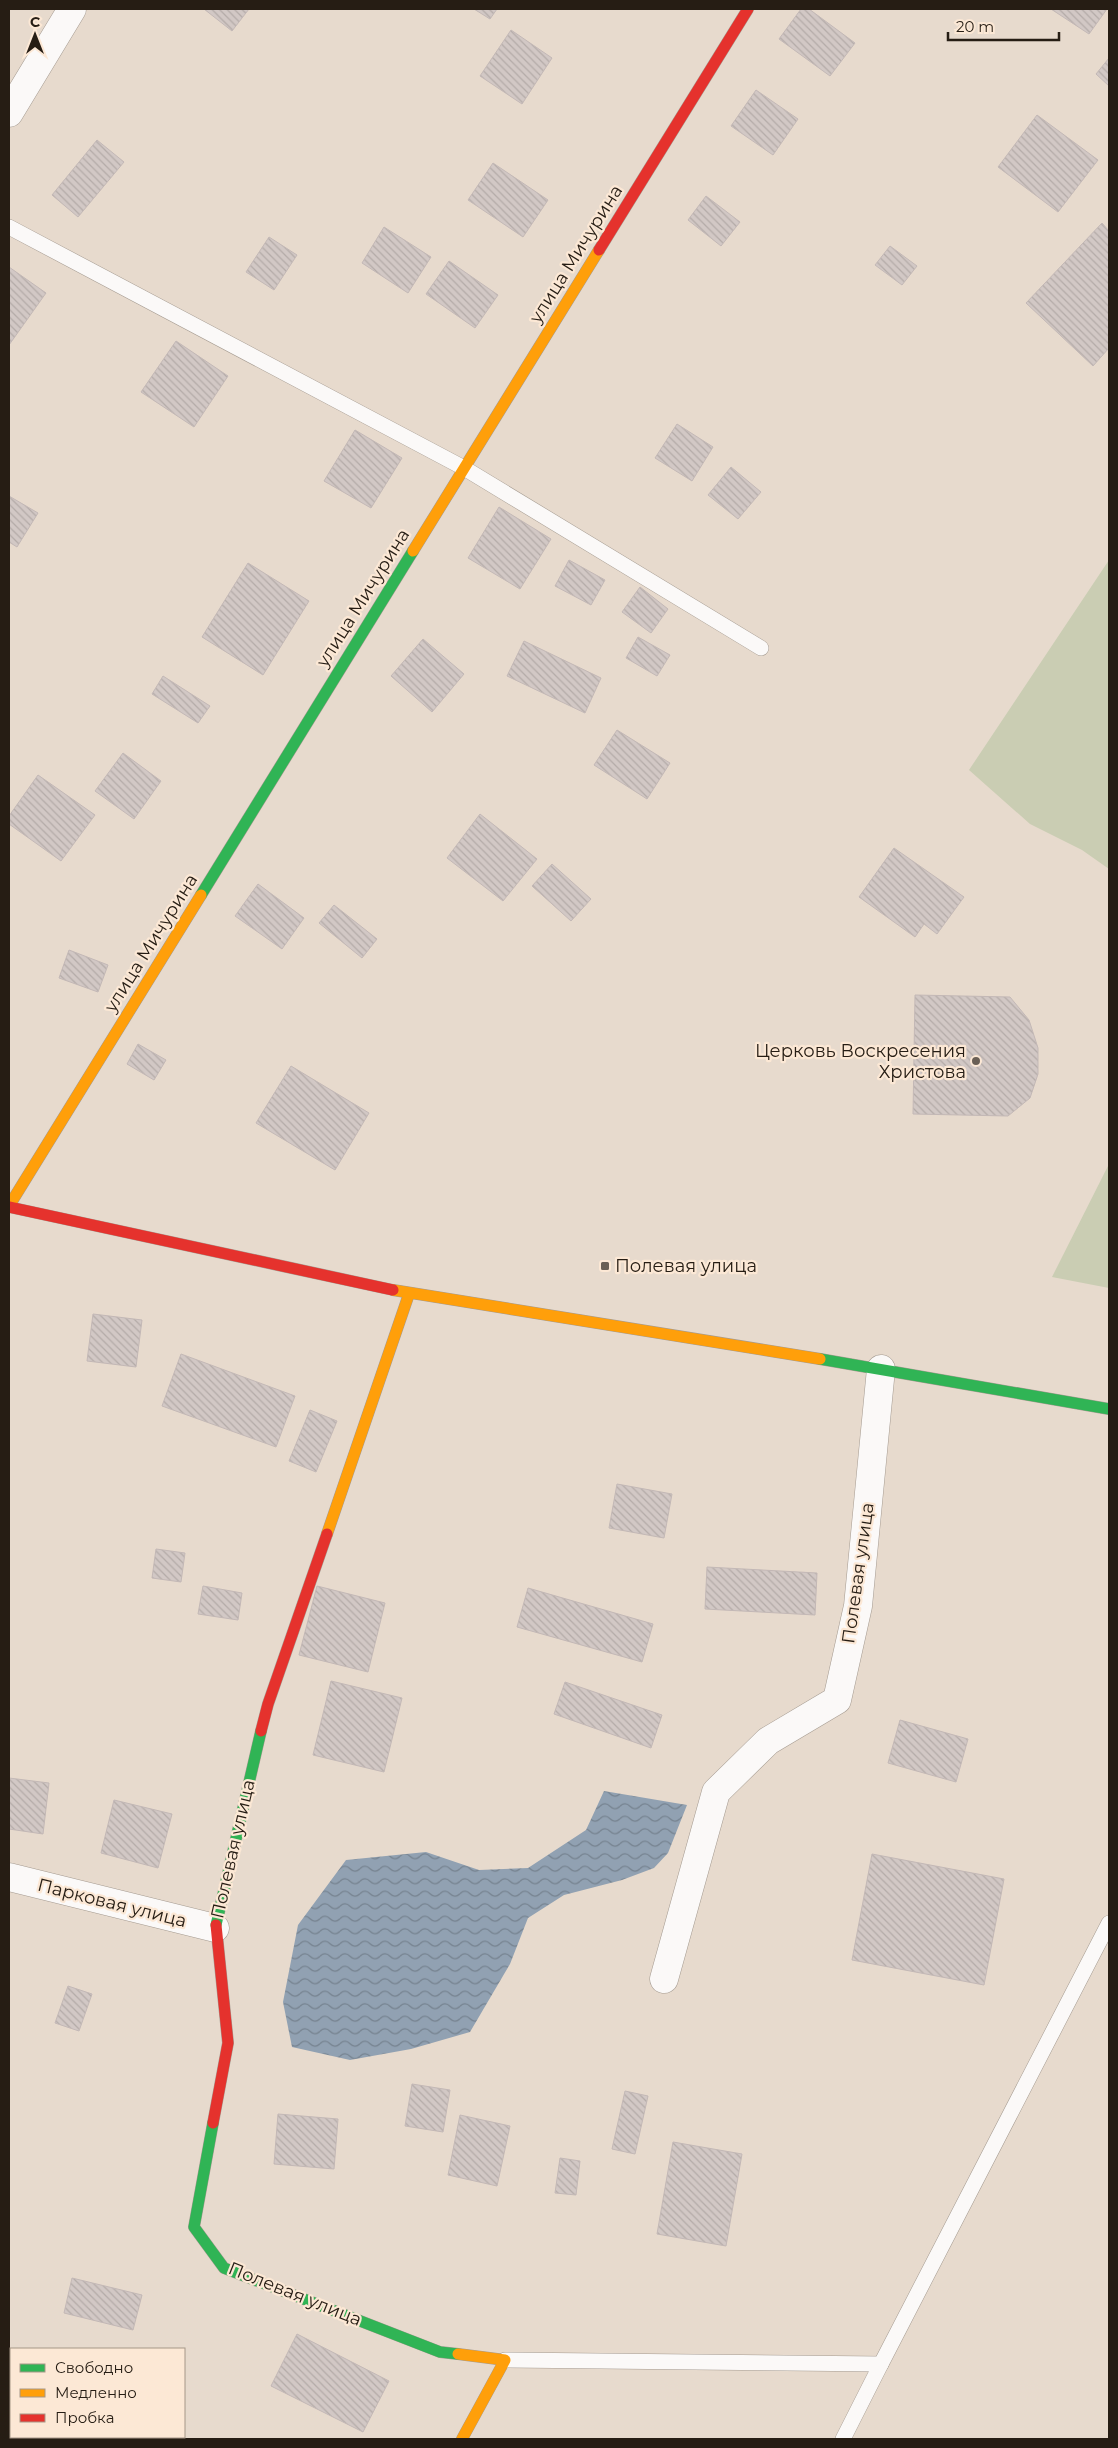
<svg xmlns="http://www.w3.org/2000/svg" width="1118" height="2448" viewBox="0 0 1118 2448" font-family="Montserrat,sans-serif">
  <style>
    .grass { fill: #cacdb3 }
    .water { fill: url(#water-waves) }
    .building { fill: url(#building-back-hatch); stroke: #c3b8b6 }
    .lines { fill: none; stroke-linecap: round; stroke-linejoin: round }
    .lane-casing { stroke: #a59b91; stroke-width: 16 }
    .street-casing { stroke: #a59b91; stroke-width: 29 }
    .fast-casing { stroke: #a59b91; stroke-width: 12 }
    .slow-casing { stroke: #a59b91; stroke-width: 12 }
    .jam-casing { stroke: #a59b91; stroke-width: 12 }
    .lane { stroke: #fbf9f8; stroke-width: 15 }
    .street { stroke: #fbf9f8; stroke-width: 28 }
    .fast { stroke: #30b455; stroke-width: 11 }
    .slow { stroke: #ff9f0a; stroke-width: 11 }
    .jam { stroke: #e5322d; stroke-width: 11 }
    .poi-dot { fill: #6a5f55; stroke: #fce8d5; stroke-width: 2 }
    .labels { text-anchor: middle; stroke-width: 4.5; stroke-linejoin: round; paint-order: stroke }
    .street-label { font-size: 18px; fill: #261d14; stroke: #fce8d5 }
    .poi-label { font-size: 18px; fill: #261d14; stroke: #fce8d5; text-anchor: end }
  </style>
  <defs>
    <pattern id="water-waves" width="16" height="10" patternUnits="userSpaceOnUse" patternTransform="scale(1.25)"><rect width="16" height="10" fill="#91a1b2"/><path d="M0 5q4-4 8 0t8 0" fill="none" stroke="#768390"/></pattern>
    <pattern id="building-back-hatch" width="6" height="6" patternUnits="userSpaceOnUse" patternTransform="scale(1.25)"><rect width="6" height="6" fill="#d2c8c5"/><path d="M-1 5l2 2M0 0l6 6M5-1l2 2" fill="none" stroke="#b4aba8"/></pattern>
  </defs>
  <rect width="100%" height="100%" fill="#e7dacd"/>
  <g class="grass">
    <polygon points="1109,560 1109,869 1082,850 1030,824 969,770"/>
    <polygon points="1109,1164 1109,1288 1052,1277"/>
  </g>
  <polygon class="water" points="604,1791 687,1805 668,1853 654,1868 622,1880 564,1895 528,1918 510,1964 470,2032 411,2049 350,2060 292,2047 283,2002 298,1925 346,1860 426,1852 479,1870 528,1868 586,1830"/>
  <g class="building">
    <polygon points="204,9 249,9 232,31"/>
    <polygon points="474,9 497,9 490,19"/>
    <polygon points="801,9 809,9 855,43 830,76 779,39"/>
    <polygon points="1051,9 1107,9 1089,34"/>
    <polygon points="511,30 552,58 522,104 480,76"/>
    <polygon points="1109,58 1109,86 1096,74"/>
    <polygon points="756,90 798,119 773,155 731,126"/>
    <polygon points="1037,115 1098,160 1058,212 998,167"/>
    <polygon points="97,140 124,162 78,217 52,195"/>
    <polygon points="493,163 548,200 523,237 468,200"/>
    <polygon points="706,196 740,222 721,246 688,220"/>
    <polygon points="1102,223 1109,231 1109,348 1093,366 1026,303"/>
    <polygon points="384,227 431,257 408,293 362,263"/>
    <polygon points="269,237 297,255 274,290 246,272"/>
    <polygon points="890,246 917,266 902,285 875,265"/>
    <polygon points="449,261 498,295 475,328 426,294"/>
    <polygon points="9,267 46,293 9,345"/>
    <polygon points="176,341 228,376 194,427 141,392"/>
    <polygon points="677,424 713,447 692,481 655,458"/>
    <polygon points="355,430 402,458 371,508 324,481"/>
    <polygon points="731,467 761,492 738,519 708,495"/>
    <polygon points="9,496 38,513 17,547 9,542"/>
    <polygon points="499,507 551,539 520,589 468,558"/>
    <polygon points="569,560 605,580 591,605 555,586"/>
    <polygon points="248,563 309,601 263,675 202,637"/>
    <polygon points="640,587 668,609 651,633 622,612"/>
    <polygon points="638,637 670,655 657,676 626,658"/>
    <polygon points="423,639 464,674 432,712 391,676"/>
    <polygon points="524,641 601,678 585,713 507,676"/>
    <polygon points="163,676 210,706 198,723 152,694"/>
    <polygon points="617,730 670,763 647,799 594,765"/>
    <polygon points="123,753 161,781 134,819 95,791"/>
    <polygon points="38,775 95,815 61,861 9,824 9,816"/>
    <polygon points="480,814 537,859 503,901 447,858"/>
    <polygon points="894,848 964,897 937,934 924,924 915,937 859,897"/>
    <polygon points="552,864 591,899 571,921 532,886"/>
    <polygon points="258,884 304,918 282,949 235,916"/>
    <polygon points="334,905 377,939 362,958 319,923"/>
    <polygon points="69,950 108,965 98,992 59,978"/>
    <polygon points="915,995 1010,997 1029,1020 1038,1048 1038,1074 1030,1098 1008,1116 913,1114"/>
    <polygon points="138,1044 166,1060 154,1080 127,1064"/>
    <polygon points="291,1066 369,1113 335,1170 256,1123"/>
    <polygon points="93,1314 142,1320 136,1367 87,1361"/>
    <polygon points="181,1354 295,1396 276,1447 162,1406"/>
    <polygon points="310,1410 337,1421 316,1472 289,1461"/>
    <polygon points="617,1484 672,1494 664,1538 609,1528"/>
    <polygon points="156,1549 185,1553 181,1582 152,1578"/>
    <polygon points="707,1567 817,1573 815,1615 705,1609"/>
    <polygon points="203,1586 242,1593 238,1620 198,1614"/>
    <polygon points="317,1586 385,1603 368,1672 299,1655"/>
    <polygon points="528,1588 653,1624 642,1662 517,1627"/>
    <polygon points="331,1681 402,1698 384,1772 313,1755"/>
    <polygon points="565,1682 662,1715 651,1748 554,1714"/>
    <polygon points="900,1720 968,1739 956,1782 888,1763"/>
    <polygon points="9,1778 49,1783 43,1834 9,1829"/>
    <polygon points="114,1800 172,1814 158,1868 101,1853"/>
    <polygon points="872,1854 1004,1879 984,1985 852,1960"/>
    <polygon points="68,1986 92,1994 79,2031 55,2023"/>
    <polygon points="412,2084 450,2090 443,2132 405,2126"/>
    <polygon points="625,2091 648,2096 635,2154 612,2149"/>
    <polygon points="278,2114 338,2119 334,2169 274,2164"/>
    <polygon points="460,2115 510,2126 497,2186 448,2175"/>
    <polygon points="673,2142 742,2154 726,2246 657,2234"/>
    <polygon points="560,2158 580,2161 576,2195 555,2193"/>
    <polygon points="72,2278 142,2295 133,2330 64,2313"/>
    <polygon points="297,2334 389,2381 363,2432 271,2386"/>
  </g>
  <g class="lines">
    <g class="lane-casing">
      <g id="lane">
        <polyline points="9,227 464,468 761,648"/>
        <polyline points="505,2360 881,2364 1109,1923"/>
        <polyline points="843,2439 881,2364"/>
      </g>
    </g>
    <g class="street-casing">
      <g id="street">
        <polyline points="9,113 72,9"/>
        <polyline points="9,1877 215,1928"/>
        <polyline points="664,1979 716,1792 768,1741 837,1700 858,1606 881,1369"/>
      </g>
    </g>
    <g class="fast-casing">
      <g id="fast">
        <polyline points="201,895 413,551"/>
        <polyline points="820,1359 1109,1409"/>
        <polyline points="216,1925 261,1731"/>
        <polyline points="213,2123 194,2227 224,2268 440,2352 458,2354"/>
      </g>
    </g>
    <g class="slow-casing">
      <g id="slow">
        <polyline points="413,551 599,250"/>
        <polyline points="9,1206 201,895"/>
        <polyline points="393,1290 820,1359"/>
        <polyline points="327,1534 409,1294"/>
        <polyline points="458,2354 505,2360 462,2439"/>
      </g>
    </g>
    <g class="jam-casing">
      <g id="jam">
        <polyline points="599,250 748,9"/>
        <polyline points="9,1207 393,1290"/>
        <polyline points="261,1731 268,1704 327,1534"/>
        <polyline points="213,2123 228,2043 216,1925"/>
      </g>
    </g>
    <use href="#lane" class="lane"/>
    <use href="#street" class="street"/>
    <use href="#fast" class="fast"/>
    <use href="#slow" class="slow"/>
    <use href="#jam" class="jam"/>
  </g>
  <g class="poi-dot">
    <circle cx="976" cy="1061" r="5"/>
    <rect x="600" y="1261" width="10" height="10" rx="2.5"/>
  </g>
  <g class="labels">
    <g class="street-label">
      <text transform="translate(576 254) rotate(-58)" y="6">улица Мичурина</text>
      <text transform="translate(363 598) rotate(-58)" y="6">улица Мичурина</text>
      <text transform="translate(151 943) rotate(-58)" y="6">улица Мичурина</text>
      <text transform="translate(858 1573) rotate(-82)" y="6">Полевая улица</text>
      <text transform="translate(233 1849) rotate(-77)" y="6">Полевая улица</text>
      <text transform="translate(112 1903) rotate(14)" y="6">Парковая улица</text>
      <text transform="translate(295 2294) rotate(22)" y="6">Полевая улица</text>
    </g>
    <g class="poi-label">
      <text x="966" y="1057">Церковь Воскресения<tspan x="966" dy="21">Христова</tspan></text>
      <text x="615" y="1272" text-anchor="start">Полевая улица</text>
    </g>
  </g>
  <rect width="1118" height="2448" fill="none" stroke="#261d14" stroke-width="20"/>
  <rect x="10" y="2348" width="175" height="90" fill="#fce8d5" stroke="#a69788"/>
  <rect x="20" y="2364" width="25" height="8" fill="#30b455" stroke="#a69788"/>
  <text x="55" y="2373" font-size="15" fill="#261d14">Свободно</text>
  <rect x="20" y="2389" width="25" height="8" fill="#ff9f0a" stroke="#a69788"/>
  <text x="55" y="2398" font-size="15" fill="#261d14">Медленно</text>
  <rect x="20" y="2414" width="25" height="8" fill="#e5322d" stroke="#a69788"/>
  <text x="55" y="2423" font-size="15" fill="#261d14">Пробка</text>
  <g transform="translate(35 35)" stroke="#fce8d5" stroke-width="4" paint-order="stroke">
  <path d="M0-4L9 19L0 12L-9 19Z" fill="#261d14"/>
  <text y="-8" font-size="14" font-weight="bold" text-anchor="middle" fill="#261d14">С</text>
  </g>
  <path d="M948 32v8h111v-8" fill="none" stroke="#261d14" stroke-width="2.5"/>
  <text x="956" y="32" font-size="15" fill="#261d14" stroke="#fce8d5" stroke-width="4" paint-order="stroke">20 m</text>
</svg>
